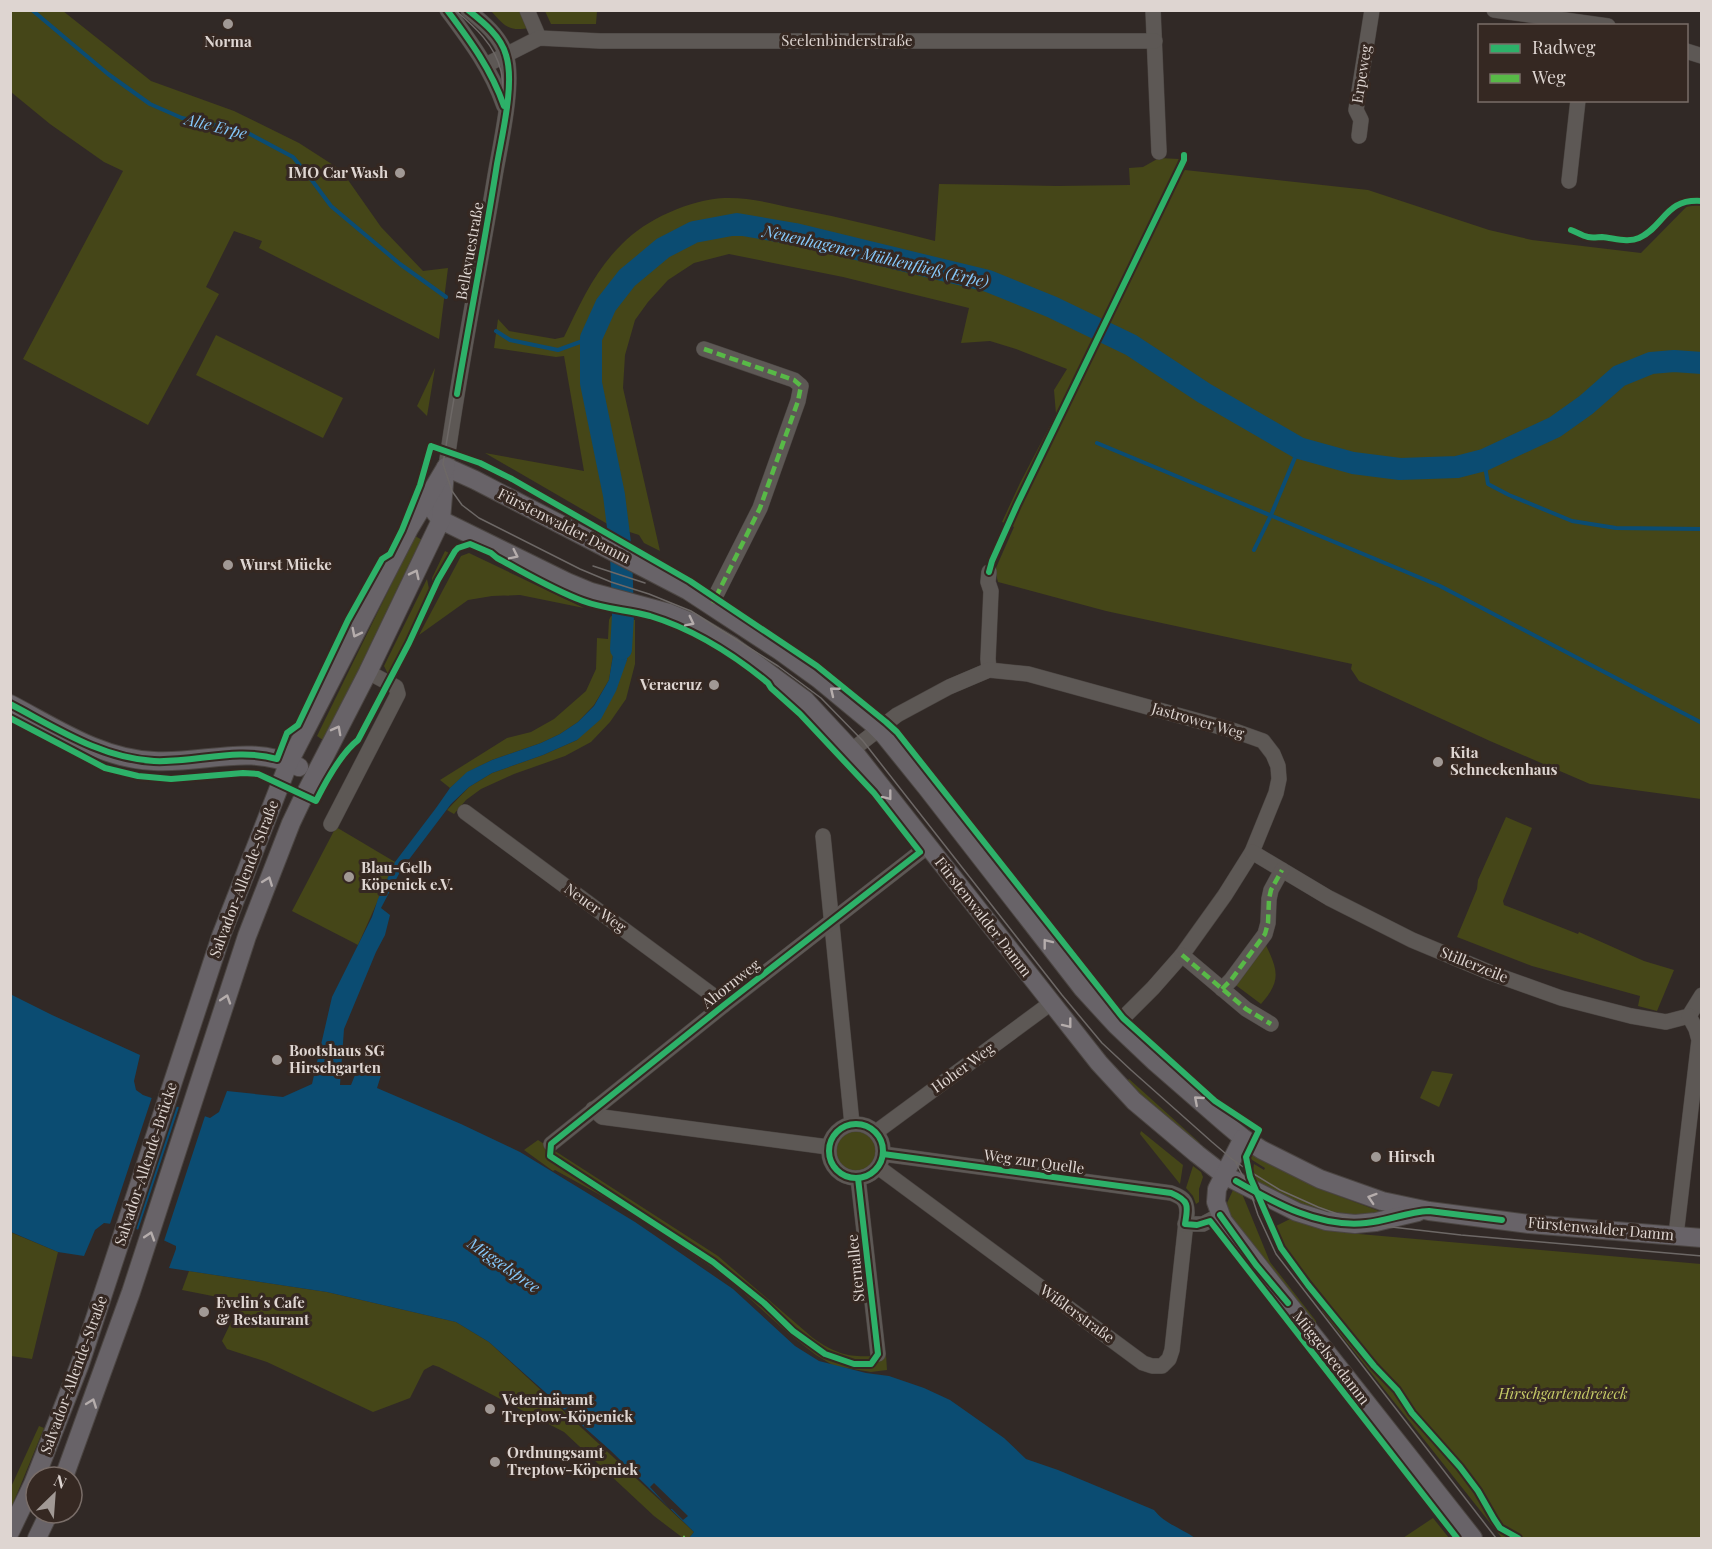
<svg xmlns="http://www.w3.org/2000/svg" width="1712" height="1549" viewBox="0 0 1712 1549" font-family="'Playfair Display',serif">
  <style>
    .green { fill: #454618 }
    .water { fill: #0b4c72 }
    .pier { fill: #312926 }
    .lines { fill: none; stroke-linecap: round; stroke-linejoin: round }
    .stream { stroke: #0b4c72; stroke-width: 4 }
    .river { stroke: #0b4c72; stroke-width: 22 }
    .minor-casing { stroke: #4b4542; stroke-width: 16 }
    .major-casing { stroke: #4b4542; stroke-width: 20 }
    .minor { stroke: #5d5855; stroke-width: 15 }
    .major { stroke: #686368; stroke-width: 18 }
    .tram { stroke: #6d6866; stroke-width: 1.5 }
    .quiet { stroke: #58b947; stroke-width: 4.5; stroke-dasharray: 9 4.5; stroke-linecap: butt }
    .cycleway-casing { stroke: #352822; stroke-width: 10 }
    .cycleway { stroke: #2db169; stroke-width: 6 }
    .oneway { stroke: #b5adac }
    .poi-dot { fill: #a19995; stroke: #352822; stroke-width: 2 }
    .labels { text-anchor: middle; stroke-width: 6; stroke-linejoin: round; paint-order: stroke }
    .street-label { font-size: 15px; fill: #ded5d1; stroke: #352822 }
    .poi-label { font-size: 15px; font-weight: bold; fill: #ded5d1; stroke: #352822; text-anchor: start }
    .park-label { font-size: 15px; font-style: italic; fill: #c6cb67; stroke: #352822 }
    .water-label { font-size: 16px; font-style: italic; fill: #86c9fc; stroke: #352822 }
  </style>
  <rect width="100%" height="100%" fill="#312926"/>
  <g class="green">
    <polygon points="10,11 63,11 151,81 234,111 299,143 341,170 381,227 423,271 448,268 439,339 259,248 262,241 234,231 206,287 219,294 148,425 23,359 123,171 104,162 50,124 11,92"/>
    <path d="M491 11H520L529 28C508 32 504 25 491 11Z"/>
    <polygon points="545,11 597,11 596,24 551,24"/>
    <path d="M1159 158 1179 159 1173 177 1185 170 1368 190 1489 230 1532 240 1641 253 1697 196 1702 197 1701 799 1590 784 1490 741 1359 681 1351 669 1352 664 1106 611 998 582 995 570 1014 527 1002 522 1020 483 1056 414 1054 390 1067 369 1016 349 990 341 961 343 969 308 843 277 729 254 694 263 668 280 648 302 635 320 625 355 623 388 660 551 644 543 639 535 611 526 485 453 584 471 564 356 556 357 494 348 498 319 509 331 555 339 564 337C580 304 595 270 622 244 646 219 690 200 724 198 749 197 773 204 797 209 843 218 889 229 935 241L939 184 1057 186 1130 185 1129 168 1143 167Z"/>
    <polygon points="216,335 343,398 323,438 196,375"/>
    <polygon points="435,368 427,416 417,406"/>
    <polygon points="415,536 424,541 332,728 323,740 317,736"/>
    <polygon points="445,551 451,554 437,578 433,590 432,578"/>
    <polygon points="469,553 584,608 520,595 492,596 468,600 419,635 461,556"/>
    <polygon points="427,579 430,594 389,676 384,666"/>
    <polygon points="611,616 619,618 609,680 594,705 578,722 560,734 541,743 492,760 468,772 450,788 440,780 507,738 531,732 554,719 586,691 596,669 597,638 608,639 609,620"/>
    <polygon points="628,619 635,620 635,664 626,699 610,722 591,742 565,756 514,774 481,789 466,800 454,814 447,810 469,787 492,773 543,755 577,740 627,660"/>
    <polygon points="1506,817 1532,828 1503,901 1504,905 1578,934 1579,932 1644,961 1674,970 1657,1011 1638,1006 1640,996 1532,966 1457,937 1477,889 1478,880"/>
    <polygon points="336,827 395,862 358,945 292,911"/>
    <path d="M1264 941C1277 969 1283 979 1261 1004L1233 983Z"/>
    <polygon points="1432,1071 1453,1074 1439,1107 1420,1098"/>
    <polygon points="1129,1079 1200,1143 1199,1144 1157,1114 1125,1083"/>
    <circle cx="855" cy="1151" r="22"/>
    <polygon points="1141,1131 1183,1165 1180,1184 1140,1134"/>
    <path d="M538 1140 718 1256 813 1338C840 1357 854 1358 886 1355L887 1370 871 1372 834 1366 816 1355 789 1334 738 1288 714 1269 620 1206 555 1170 553 1171 524 1150Z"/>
    <polygon points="1252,1154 1317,1188 1387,1214 1321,1216 1258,1188 1252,1175 1254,1164 1264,1170 1265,1168 1249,1158"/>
    <polygon points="1193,1166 1201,1172 1203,1177 1199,1189 1199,1202 1196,1204 1193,1196 1186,1188"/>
    <polygon points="1237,1189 1241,1191 1270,1262 1316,1321 1317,1330 1242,1235 1230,1215 1227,1203 1233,1190"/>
    <polygon points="1290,1219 1348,1233 1701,1264 1701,1538 1502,1538 1322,1311 1328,1302 1284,1247 1276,1226"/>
    <polygon points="10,1232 58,1252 32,1359 11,1356"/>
    <polygon points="189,1271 327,1292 456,1322 489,1342 694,1532 689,1538 683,1538 654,1516 564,1432 439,1367 433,1365 424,1370 410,1398 373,1412 267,1362 227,1349 222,1341 234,1316 238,1301 182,1290"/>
    <polygon points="39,1426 44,1428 12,1506 11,1487"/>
    <polygon points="1433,1518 1449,1538 1403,1538"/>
  </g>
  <path class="water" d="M619 618 628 619 627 660 616 691 601 719 577 740 543 755 492 773 469 787 451 804 401 870 381 908 390 915 385 935 376 952 344 1029 340 1085H351L361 1060 383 1069 377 1088 461 1124 520 1152 635 1222 733 1289 795 1346 819 1361 866 1373 889 1376 924 1388 950 1400 1004 1438 1026 1459 1058 1470 1154 1510C1165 1524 1181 1528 1195 1538H689L694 1532 611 1451 489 1342 456 1322 327 1292 169 1268 176 1249V1246L161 1239 164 1229C137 1232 136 1232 116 1215L112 1224 104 1223 95 1230 84 1256 58 1252 11 1232 10 994 52 1015 140 1055 134 1081 136 1090 143 1095 210 1118 219 1112 227 1091 283 1097 312 1084 332 997 372 917 378 899 395 862 436 808 450 788 467 772 492 760 541 743 560 734 578 722 594 706 609 680Z"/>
  <g class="pier">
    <polygon points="153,1094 178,1103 135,1233 131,1231 131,1223 117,1218 114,1227 109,1227"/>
    <polygon points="180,1104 206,1113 163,1244 158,1240 160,1231 142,1234 137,1233"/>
    <polygon points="654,1483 688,1516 683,1520 672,1509 670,1509 650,1487"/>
  </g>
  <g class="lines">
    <g class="stream">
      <polyline points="32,10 108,74 150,104 182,118 246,132 293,157 308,175 331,206 400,264 446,297"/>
      <polyline points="496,331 510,340 558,350 591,338"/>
      <polyline points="1097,443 1440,586 1702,723"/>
      <polyline points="1484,460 1488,484 1509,495 1572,521 1616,528 1702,529"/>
      <polyline points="1254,550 1271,515 1299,448"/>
    </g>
    <polyline class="river" points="621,649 623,616 621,551 614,495 591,383 591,338 606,305 627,278 663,248 694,232 737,224 795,234 988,281 1052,307 1131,345 1204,393 1299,448 1353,463 1400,469 1457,467 1484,460 1555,427 1586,405 1619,376 1651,363 1674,361 1702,363"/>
    <g class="minor-casing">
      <g id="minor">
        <path d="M447 10C471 42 491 69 504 106"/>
        <polyline points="527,10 539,38"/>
        <polyline points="1153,10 1159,152"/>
        <polyline points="1494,10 1608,26"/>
        <polyline points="1686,51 1702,56"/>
        <polyline points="486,65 539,38 600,41 1155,41"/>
        <polyline points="1359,136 1361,120 1356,110 1372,10"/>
        <polyline points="1569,181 1578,100"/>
        <polyline points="704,349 794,380 801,386 798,401 760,508 711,605"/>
        <path d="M446 467C459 370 479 273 495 176 500 146 515 82 506 55 500 36 483 22 468 10"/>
        <polyline points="989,572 988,582 991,591 988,659 989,670"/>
        <polyline points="852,750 897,715 949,687 989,670 1028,674 1235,731 1263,741 1273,754 1278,766 1279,779 1276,793 1252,852 1225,895 1182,955 1153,988 1116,1025"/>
        <polyline points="465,812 719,1000 724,1005"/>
        <polyline points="331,824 398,694 396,687 368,672"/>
        <polyline points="823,836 852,1124"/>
        <polyline points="1252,852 1329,898 1412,940 1491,973 1561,998 1631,1016 1666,1022 1689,1016 1702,995"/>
        <polyline points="1182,955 1246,1009 1271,1024"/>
        <polyline points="1222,989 1231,980 1265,934 1268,923 1269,899 1271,890 1282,870"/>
        <polyline points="593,1109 602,1117 828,1147"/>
        <circle cx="856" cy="1151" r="27"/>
        <polyline points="876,1132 1051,1003"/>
        <polyline points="551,1144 724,1005 928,846"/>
        <path d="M878 1167 1143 1363 1152 1366H1162L1169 1359 1172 1350 1187 1213C1187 1200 1182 1197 1171 1193L883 1154"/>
        <polyline points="858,1178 878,1354"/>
        <polyline points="1185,1224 1203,1224 1220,1215"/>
        <polyline points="1676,1235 1699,1040 1696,1029 1689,1016"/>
      </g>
    </g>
    <g class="major-casing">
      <g id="major">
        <polyline points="446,467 475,480 687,590 780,651 820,680 872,723 885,736 927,788 1083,989 1116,1025 1155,1062 1225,1123 1243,1138 1262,1150 1320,1179 1382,1201 1429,1211 1529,1224 1702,1238"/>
        <polyline points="426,501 441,520 567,582 591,592 669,613 691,622 732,646 805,700 858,757 1099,1063 1134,1101 1197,1154 1224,1175 1297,1212 1326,1221 1355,1224 1376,1222 1418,1212"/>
        <path d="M10 704C56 728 101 759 154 761 206 764 248 743 299 767"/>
        <polyline points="1243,1138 1217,1189 1216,1202 1223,1221 1473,1538"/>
        <polyline points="64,1477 131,1292 247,936 291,823 301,802 368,672 441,520 445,472"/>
        <polyline points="10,1532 33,1484 80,1364 221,936 289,762 409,529 446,467"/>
        <polyline points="37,1538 49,1513"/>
      </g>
    </g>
    <use href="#minor" class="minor"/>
    <use href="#major" class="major"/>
    <g class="tram">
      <path d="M455 10C475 27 495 45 501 71 508 100 496 154 491 184 476 278 458 371 443 464L452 491 462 505 479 518 580 569 611 582 649 594 691 611 778 666 821 698 863 741 1062 995 1102 1043 1131 1070 1212 1142 1232 1159 1249 1171 1280 1190 1318 1207 1357 1221 1383 1226 1461 1235 1702 1256"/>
      <polyline points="593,566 645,583"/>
      <polyline points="1236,1163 1249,1188 1258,1215 1276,1254 1496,1538"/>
    </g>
    <g class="quiet">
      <polyline points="704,349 794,380 801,386 798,401 760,508 713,603"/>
      <polyline points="1182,955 1246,1009 1271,1024"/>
      <polyline points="1222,989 1231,980 1265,934 1268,923 1269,899 1271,890 1282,870"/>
      <polyline points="683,1538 685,1538"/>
    </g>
    <g class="cycleway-casing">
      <g id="cycleway">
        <path d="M447 10C471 42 491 69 504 106"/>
        <path d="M1571 230C1577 232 1582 236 1588 237 1593 238 1598 237 1602 237 1614 238 1628 243 1639 238 1665 226 1665 198 1702 201"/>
        <path d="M457 394C470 317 485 241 497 164 502 135 515 83 506 55 501 36 483 22 468 10"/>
        <polyline points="989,572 992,561 1017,505 1184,160 1184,155"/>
        <path d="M10 704C56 728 101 758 154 761 195 763 236 747 277 759L287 733 298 725 348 620 382 559 390 554 402 530 420 485 431 446 480 463 512 479 690 581 817 666 886 722 897 732 1123 1018 1215 1101 1259 1130 1246 1157 1250 1177 1281 1248 1308 1285 1374 1366 1397 1390 1412 1413 1460 1467 1478 1491 1494 1519 1500 1528 1518 1538"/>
        <path d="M10 718 105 768 138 776 171 779 243 773 258 774 316 801C326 781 341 753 358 740L409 643 438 580 455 551 458 548 470 544 491 553 497 558C525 573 553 590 583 601 604 609 628 610 650 616 693 629 734 655 768 683L771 688 800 714 874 793 920 852 724 1005 551 1144 550 1156 713 1262 764 1303 793 1331 825 1354 854 1364H871L878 1354 858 1178"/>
        <circle cx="856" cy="1151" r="27"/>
        <path d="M883 1154 1171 1193C1190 1201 1188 1206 1185 1224L1197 1225 1210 1221 1457 1538"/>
        <path d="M1236 1181C1275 1203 1319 1228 1366 1223 1387 1221 1407 1212 1429 1211L1502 1220"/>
        <polyline points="1220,1215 1256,1265 1288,1303"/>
      </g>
    </g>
    <use href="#cycleway" class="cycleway"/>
  </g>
  <defs><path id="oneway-chevron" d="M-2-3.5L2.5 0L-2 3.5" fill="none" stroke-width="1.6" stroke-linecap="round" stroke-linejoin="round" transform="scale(1.5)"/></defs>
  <g class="oneway">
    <use href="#oneway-chevron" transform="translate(514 555) rotate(26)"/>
    <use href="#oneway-chevron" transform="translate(415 574) rotate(-64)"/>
    <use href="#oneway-chevron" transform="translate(690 622) rotate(27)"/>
    <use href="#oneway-chevron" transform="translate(356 633) rotate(117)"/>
    <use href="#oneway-chevron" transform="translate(834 691) rotate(-141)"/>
    <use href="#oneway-chevron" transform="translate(337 730) rotate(-62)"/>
    <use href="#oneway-chevron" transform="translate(888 796) rotate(52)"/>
    <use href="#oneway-chevron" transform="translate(268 881) rotate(-69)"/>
    <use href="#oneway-chevron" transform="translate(1047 943) rotate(-128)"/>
    <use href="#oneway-chevron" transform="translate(226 999) rotate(-72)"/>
    <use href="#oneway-chevron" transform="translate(1068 1024) rotate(52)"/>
    <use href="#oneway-chevron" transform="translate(1198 1100) rotate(-139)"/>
    <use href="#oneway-chevron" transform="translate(1372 1198) rotate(-162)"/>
    <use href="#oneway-chevron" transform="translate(150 1236) rotate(-72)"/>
    <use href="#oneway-chevron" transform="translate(92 1403) rotate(-70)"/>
  </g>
  <g class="poi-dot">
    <circle cx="228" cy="24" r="6"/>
    <circle cx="400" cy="173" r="6"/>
    <circle cx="228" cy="565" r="6"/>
    <circle cx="714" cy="685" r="6"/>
    <circle cx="1438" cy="762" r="6"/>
    <circle cx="349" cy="877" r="6"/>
    <circle cx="277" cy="1060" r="6"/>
    <circle cx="1376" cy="1157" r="6"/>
    <circle cx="204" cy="1312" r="6"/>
    <circle cx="490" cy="1409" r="6"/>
    <circle cx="495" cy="1462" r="6"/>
  </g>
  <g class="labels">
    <g class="street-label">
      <text x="847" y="46">Seelenbinderstraße</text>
      <text transform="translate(1362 74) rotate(-81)" y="5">Erpeweg</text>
      <text transform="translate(470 251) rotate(-80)" y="5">Bellevuestraße</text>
      <text transform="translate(564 526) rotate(27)" y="5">Fürstenwalder Damm</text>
      <text transform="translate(1198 721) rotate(16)" y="5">Jastrower Weg</text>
      <text transform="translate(244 879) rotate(-69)" y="5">Salvador-Allende-Straße</text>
      <text transform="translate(595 908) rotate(36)" y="5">Neuer Weg</text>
      <text transform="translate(983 917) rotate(52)" y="5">Fürstenwalder Damm</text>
      <text transform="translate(1474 965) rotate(22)" y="5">Stillerzeile</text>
      <text transform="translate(731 984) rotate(-38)" y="5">Ahornweg</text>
      <text transform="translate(963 1068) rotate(-36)" y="5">Hoher Weg</text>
      <text transform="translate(1034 1162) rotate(8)" y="5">Weg zur Quelle</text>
      <text transform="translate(146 1164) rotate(-72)" y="5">Salvador-Allende-Brücke</text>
      <text transform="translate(1601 1229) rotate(5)" y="5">Fürstenwalder Damm</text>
      <text transform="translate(856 1268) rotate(-96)" y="5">Sternallee</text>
      <text transform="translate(1077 1314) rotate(36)" y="5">Wißlerstraße</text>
      <text transform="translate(1331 1358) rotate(52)" y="5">Müggelseedamm</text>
      <text transform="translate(74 1375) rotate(-70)" y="5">Salvador-Allende-Straße</text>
    </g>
    <g class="poi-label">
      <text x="228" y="47" text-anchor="middle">Norma</text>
      <text x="388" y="178" text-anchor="end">IMO Car Wash</text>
      <text x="240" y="570">Wurst Mücke</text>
      <text x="702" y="690" text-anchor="end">Veracruz</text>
      <text x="1450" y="758">Kita<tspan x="1450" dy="17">Schneckenhaus</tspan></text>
      <text x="361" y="873">Blau-Gelb<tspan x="361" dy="17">Köpenick e.V.</tspan></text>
      <text x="289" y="1056">Bootshaus SG<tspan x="289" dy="17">Hirschgarten</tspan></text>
      <text x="1388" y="1162">Hirsch</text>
      <text x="216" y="1308">Evelin´s Cafe<tspan x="216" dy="17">&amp; Restaurant</tspan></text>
      <text x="502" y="1405">Veterinäramt<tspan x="502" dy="17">Treptow-Köpenick</tspan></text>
      <text x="507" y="1458">Ordnungsamt<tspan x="507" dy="17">Treptow-Köpenick</tspan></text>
    </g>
    <g class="park-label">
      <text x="1563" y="1399">Hirschgartendreieck</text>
    </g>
    <g class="water-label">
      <text transform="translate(216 126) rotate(14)" y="6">Alte Erpe</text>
      <text transform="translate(876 256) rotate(13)" y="6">Neuenhagener Mühlenfließ (Erpe)</text>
      <text transform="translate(504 1265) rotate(35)" y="6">Müggelspree</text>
    </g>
  </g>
  <rect width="1712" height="1549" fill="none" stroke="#ded5d1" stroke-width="24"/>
  <rect x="1478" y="24" width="210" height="78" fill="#352822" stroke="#796d68" stroke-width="1.5"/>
  <rect x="1490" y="44" width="30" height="9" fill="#2db169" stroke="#796d68" stroke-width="1.5"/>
  <text x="1532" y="54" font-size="18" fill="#ded5d1">Radweg</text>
  <rect x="1490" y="74" width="30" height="9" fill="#58b947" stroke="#796d68" stroke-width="1.5"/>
  <text x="1532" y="84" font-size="18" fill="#ded5d1">Weg</text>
  <g transform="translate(54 1495) rotate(25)"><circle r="28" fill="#352822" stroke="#796d68" stroke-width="1.5"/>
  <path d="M0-4.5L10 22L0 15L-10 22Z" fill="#a19995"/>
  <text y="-9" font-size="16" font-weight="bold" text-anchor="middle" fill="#ded5d1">N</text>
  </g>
</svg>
